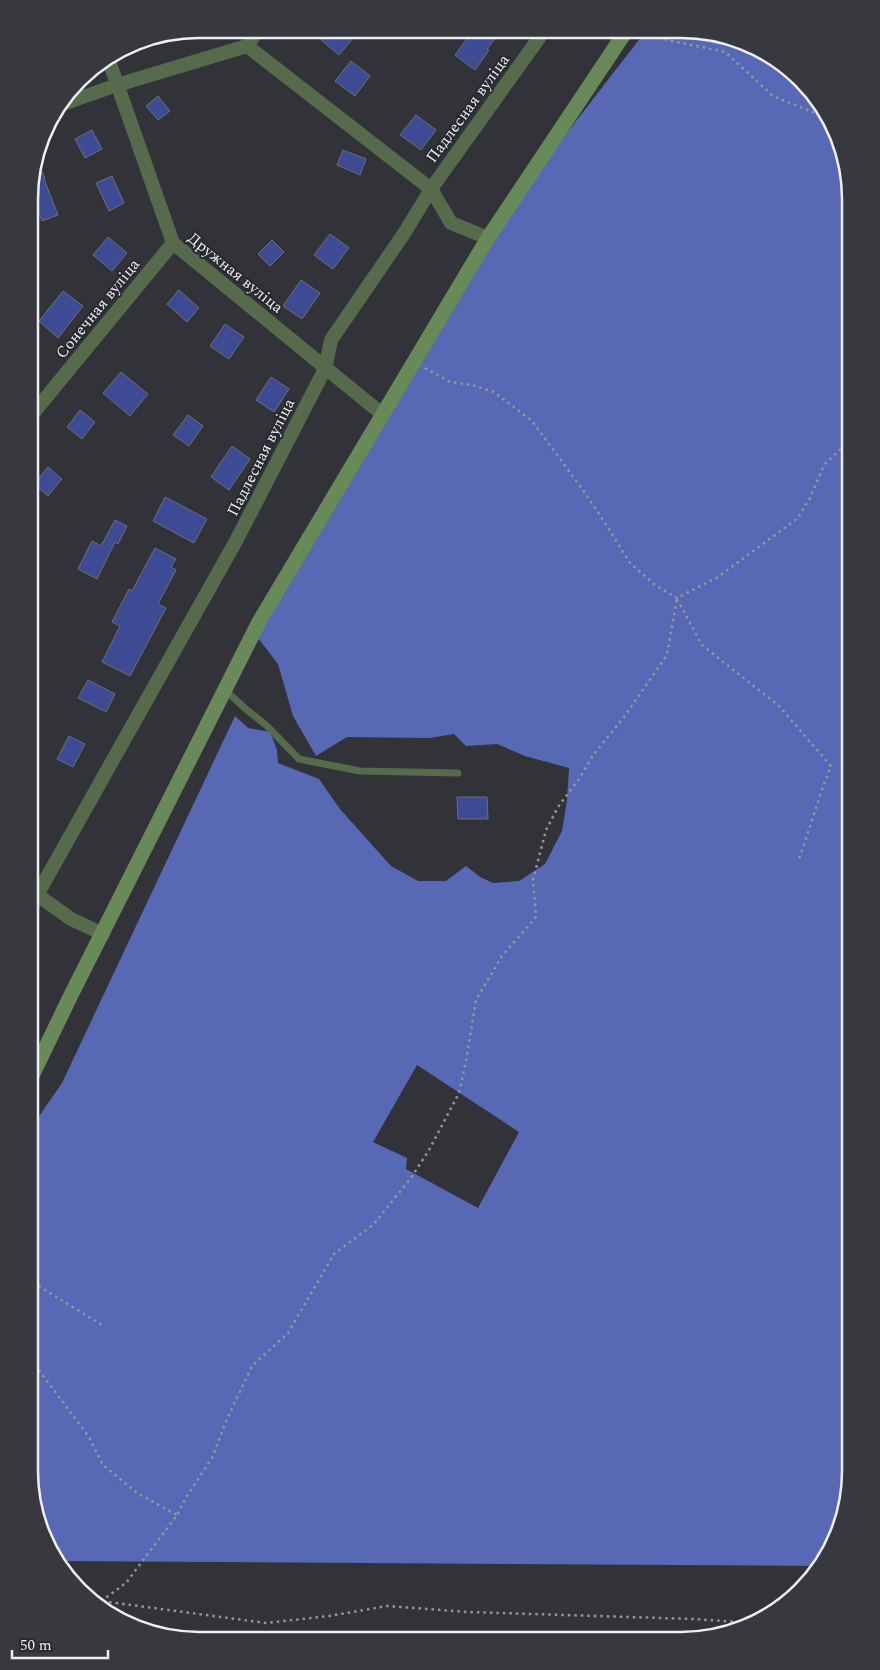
<svg xmlns="http://www.w3.org/2000/svg" width="880" height="1670" viewBox="0 0 880 1670" font-family="Spectral,serif">
  <style>
    .forest { fill: #5769b5; fill-rule: evenodd }
    .building { fill: #3c4b94; stroke: #6d6f76 }
    .lines { fill: none; stroke-linecap: round; stroke-linejoin: round }
    .path { stroke: #95979c; stroke-width: 2.5; stroke-dasharray: 2.5 4; stroke-linecap: butt }
    .lane { stroke: #566b4c; stroke-width: 7 }
    .street { stroke: #566b4c; stroke-width: 14 }
    .secondary { stroke: #688a58; stroke-width: 15 }
    .labels { text-anchor: middle; stroke-width: 4; stroke-linejoin: round; paint-order: stroke }
    .street-label { font-size: 16px; fill: #edeff3; stroke: #27292f }
    .rim { fill: none; stroke: #edeff3; stroke-width: 2.5 }
  </style>
  <rect width="100%" height="100%" fill="#313339"/>
  <path class="forest" d="M645 32H714L794 71 842 144 851 199V1483L838 1536 821 1566 62 1561 38 1526 29 1471V1142L35 1122 62 1083 235 716 248 728 270 732 277 750 278 763 319 779 340 809 391 866 418 881H446L466 866 480 877 493 883 519 881 545 864 562 831 567 800 569 768 525 756 497 744 466 746 454 734 430 738 347 737 316 756 293 716 278 664 258 638 532 178ZM417 1065 519 1132 478 1208 406 1169 407 1158 373 1142Z"/>
  <g class="building">
    <polygon points="308,29 356,30 360,30 339,55"/>
    <polygon points="481,30 501,31 487,49 489,50 475,70 455,55 470,35 474,39"/>
    <polygon points="351,61 370,76 355,96 335,81"/>
    <polygon points="158,96 170,111 158,120 146,106"/>
    <polygon points="416,115 436,130 421,150 400,135"/>
    <polygon points="92,130 102,149 85,158 75,139"/>
    <polygon points="343,150 366,159 360,175 337,165"/>
    <polygon points="39,166 45,178 44,179 58,215 42,221 33,196 37,194 30,181 32,169"/>
    <polygon points="112,176 124,203 109,211 96,183"/>
    <polygon points="330,234 349,248 333,269 314,255"/>
    <polygon points="108,237 127,253 112,271 93,255"/>
    <polygon points="272,240 284,252 270,266 258,254"/>
    <polygon points="301,280 320,293 302,319 283,306"/>
    <polygon points="179,290 199,308 187,322 167,304"/>
    <polygon points="63,291 83,306 58,338 39,321"/>
    <polygon points="225,324 244,337 229,359 210,346"/>
    <polygon points="121,372 148,394 130,416 103,393"/>
    <polygon points="271,377 289,389 274,412 256,400"/>
    <polygon points="80,410 95,422 82,439 67,427"/>
    <polygon points="188,415 203,426 189,446 173,435"/>
    <polygon points="232,446 250,459 229,490 211,477"/>
    <polygon points="48,467 62,479 48,496 34,484"/>
    <polygon points="165,497 207,519 194,543 153,521"/>
    <polygon points="115,520 127,526 118,544 115,542 97,579 78,569 92,541 101,546"/>
    <polygon points="155,548 176,559 171,567 176,570 158,604 166,608 130,676 102,662 120,626 112,622 129,589 132,591"/>
    <polygon points="88,680 115,694 106,712 78,698"/>
    <polygon points="69,736 85,744 73,767 57,759"/>
    <polygon points="457,797 487,797 488,819 458,819"/>
  </g>
  <g class="lines">
    <g class="path">
      <polyline points="639,34 725,52 773,96 820,115 833,130"/>
      <polyline points="425,368 450,382 472,385 494,392 532,421 583,490 607,526 630,563 655,585 677,598 718,577 798,518 810,498 824,465 851,439"/>
      <path d="M677 599 702 645 779 706 831 766C818 798 810 830 798 861"/>
      <polyline points="29,1277 40,1287 102,1325"/>
      <polyline points="29,1346 38,1369 89,1437 103,1465 137,1493 177,1515"/>
      <polyline points="84,1596 101,1601 266,1623 329,1616 387,1606 468,1612 693,1619 755,1623"/>
      <polyline points="101,1601 126,1583 177,1515 187,1496 212,1458 227,1419 252,1366 288,1333 334,1254 374,1224 411,1178 429,1150 459,1093 466,1061 476,1000 502,956 536,917 533,880 546,830 558,807 579,779 594,754 624,717 667,655 677,598"/>
    </g>
    <polyline class="lane" points="225,690 247,710 266,725 299,759 360,771 458,773"/>
    <g class="street">
      <polyline points="247,46 431,189 451,223 488,238"/>
      <polyline points="108,58 173,243 382,414"/>
      <polyline points="60,105 117,85 247,46 259,29"/>
      <polyline points="30,417 173,243"/>
      <polyline points="29,889 71,919 103,934"/>
      <polyline points="29,914 37,895 236,541 325,369 331,340 405,232 431,189 544,31"/>
    </g>
    <polyline class="secondary" points="29,1082 71,995 259,622 488,238 626,31"/>
  </g>
  <g class="labels">
    <g class="street-label">
      <text transform="translate(467 108) rotate(-54)" y="6">Падлесная вуліца</text>
      <text transform="translate(236 272) rotate(39)" y="6">Дружная вуліца</text>
      <text transform="translate(97 308) rotate(-51)" y="6">Сонечная вуліца</text>
      <text transform="translate(260 457) rotate(-63)" y="6">Падлесная вуліца</text>
    </g>
  </g>
  <path d="M0 0H880V1670H0ZM199 38H681A161 161 0 0 1 842 199V1471A161 161 0 0 1 681 1632H199A161 161 0 0 1 38 1471V199A161 161 0 0 1 199 38Z" fill="#37393f" fill-rule="evenodd"/>
  <path class="rim" d="M199 38H681A161 161 0 0 1 842 199V1471A161 161 0 0 1 681 1632H199A161 161 0 0 1 38 1471V199A161 161 0 0 1 199 38Z"/>
  <path d="M12 1650v8h96v-8" fill="none" stroke="#edeff3" stroke-width="2.5"/>
  <text x="20" y="1650" font-size="15" fill="#edeff3" stroke="#27292f" stroke-width="4" paint-order="stroke">50 m</text>
</svg>
